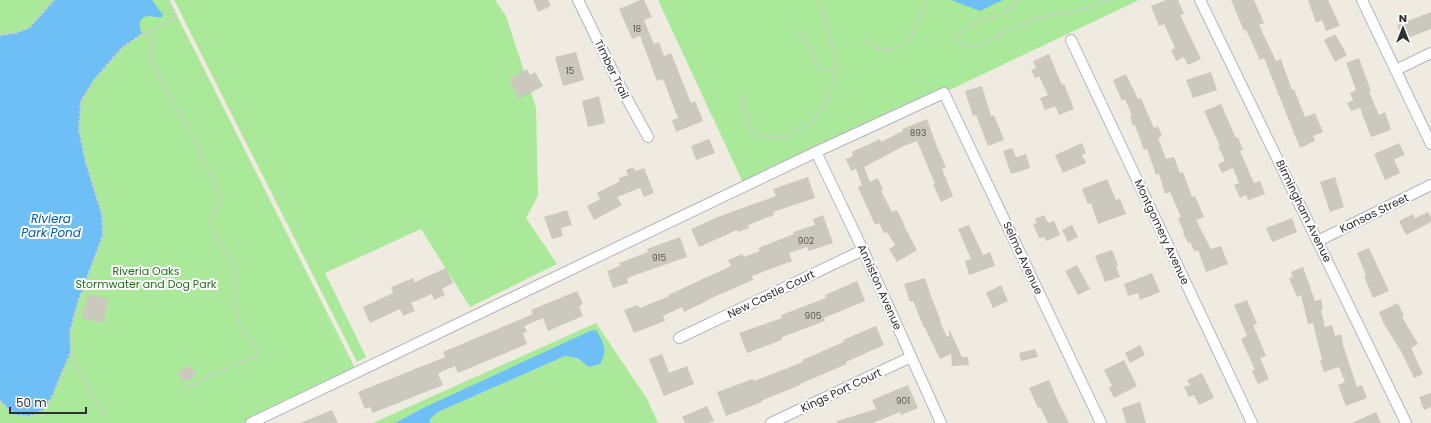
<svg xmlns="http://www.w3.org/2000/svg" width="1431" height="423" viewBox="0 0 1431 423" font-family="Poppins,sans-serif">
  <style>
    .green { fill: #aae89a }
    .water { fill: #6ebff6 }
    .building { fill: #cbc9be }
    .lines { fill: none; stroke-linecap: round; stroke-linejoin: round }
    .minor-casing { stroke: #b4b4c1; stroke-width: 12 }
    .path { stroke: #cdcdcd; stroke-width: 2; stroke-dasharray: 3 2; stroke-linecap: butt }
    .minor { stroke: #fff; stroke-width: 10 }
    .labels { text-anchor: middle; stroke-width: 4; stroke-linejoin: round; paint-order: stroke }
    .number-label { font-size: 9px; fill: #555552 }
    .street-label { font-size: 11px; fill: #2e2e2e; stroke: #fff }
    .park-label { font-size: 11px; fill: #1d7117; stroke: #fff }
    .water-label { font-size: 12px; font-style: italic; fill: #065baa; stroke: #fff }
  </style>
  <rect width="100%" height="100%" fill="#efebe0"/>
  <g class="green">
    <polygon points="0,0 169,0 357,372 250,423 0,423"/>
    <polygon points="174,0 495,0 506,16 536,108 538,196 526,218 557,264 470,307 421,229 325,273 366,357 357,362"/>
    <polygon points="658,0 1139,0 745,187"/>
    <polygon points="596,323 647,399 658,423 430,423 430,419 438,412 565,356 577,358 589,367 602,340 423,408 395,423 373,423"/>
  </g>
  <g class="water">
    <path d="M54 0H152L163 15 162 17C157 18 153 16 149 16 137 17 139 27 142 34L122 48 94 80 81 101 79 130 86 163 102 214 103 235 78 302 70 332V355L62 372 53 395 44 410 30 416 15 415 0 401V35L15 33 29 28Z"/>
    <polygon points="951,0 1003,0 980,11"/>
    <path d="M596 330C604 343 608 350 600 364L589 367 577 358 565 356 438 412 430 419V423H395L423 408 590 331Z"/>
  </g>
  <g class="building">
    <polygon points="533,0 548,0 551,6 538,12"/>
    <polygon points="640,0 644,0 652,17 644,20 654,44 659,42 664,56 671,53 691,103 695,101 703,121 676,132 672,120 678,118 663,79 657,81 640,36 632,39 619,9"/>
    <polygon points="1166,0 1178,0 1184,14 1180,15 1201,59 1188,65 1184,57 1176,61 1171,50 1175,48 1164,24 1159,26 1151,6"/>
    <polygon points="1231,0 1254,0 1264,23 1259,25 1276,61 1281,59 1292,90 1294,89 1305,117 1315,113 1323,132 1313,136 1315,141 1300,148 1264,58 1260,60 1246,30 1244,31"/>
    <polygon points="1308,0 1328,0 1340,26 1326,31 1322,20 1316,23"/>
    <polygon points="1431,12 1431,29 1403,40 1397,25"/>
    <polygon points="1335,34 1347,55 1335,62 1324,40"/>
    <polygon points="576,52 584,80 563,86 555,57"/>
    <polygon points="1049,54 1062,85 1064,84 1074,109 1059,115 1055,106 1045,110 1040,98 1048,95 1039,76 1035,78 1031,70 1036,68 1033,61"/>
    <polygon points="1359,58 1371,91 1369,92 1379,115 1385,112 1391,130 1371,137 1360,108 1351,111 1347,103 1353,100 1350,93 1356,90 1346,63"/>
    <polygon points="527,69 530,75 535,72 543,86 519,99 509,79"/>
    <polygon points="1211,72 1217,90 1193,98 1186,80"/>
    <polygon points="1126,74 1138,99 1141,98 1154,128 1158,126 1162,136 1158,138 1166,159 1174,157 1180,173 1183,172 1192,197 1195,196 1204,217 1196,220 1211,249 1221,246 1228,264 1206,272 1198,250 1195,252 1190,242 1188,243 1183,233 1184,232 1178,218 1181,217 1170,192 1165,194 1159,174 1156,175 1147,149 1144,150 1135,125 1133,126 1130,117 1132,116 1125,99 1122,101 1113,80"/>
    <polygon points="982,86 991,116 994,115 1004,140 988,146 976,115 973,116 965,91"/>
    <polygon points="599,96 605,123 588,127 582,101"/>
    <polygon points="1221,104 1236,138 1238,137 1243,150 1240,151 1254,183 1260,181 1265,194 1248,200 1246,195 1240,198 1234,185 1239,183 1233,168 1222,173 1218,164 1225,161 1218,146 1220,146 1204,111"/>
    <polygon points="927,119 937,147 946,167 942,169 953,196 941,202 933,184 935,184 917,141 904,146 864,167 870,182 878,178 883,190 881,191 892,212 897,210 904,224 903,224 917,250 897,262 889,249 895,245 887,232 884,233 879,223 875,225 858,187 862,185 856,169 851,171 846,159 853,156 852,152 880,139 881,142 903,131 902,129"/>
    <polygon points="709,139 715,153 696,160 691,146"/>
    <polygon points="1082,143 1086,153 1082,155 1086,163 1063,173 1055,155"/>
    <polygon points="1399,143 1405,155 1394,159 1400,173 1385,180 1374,154"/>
    <polygon points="1012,148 1016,157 1026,154 1030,168 1011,174 1003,151"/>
    <polygon points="633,167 635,171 644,168 654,193 644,197 640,188 617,197 622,205 594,220 587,206 600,199 597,193 620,181 619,178 628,175 626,170"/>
    <polygon points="808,177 815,198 773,212 774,215 748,225 749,228 738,232 737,230 699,247 691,229 720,216 776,196 773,189"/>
    <polygon points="1335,177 1344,207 1330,212 1320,182"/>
    <polygon points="1107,179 1116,200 1120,199 1126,214 1098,224 1091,203 1088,204 1082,189"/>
    <polygon points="567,210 572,225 561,228 563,236 552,239 544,217"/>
    <polygon points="1428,212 1431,217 1431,222 1406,235 1399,221 1413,214 1415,218"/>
    <polygon points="823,215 833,243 809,251 807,247 789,253 792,261 752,276 753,280 705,301 705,302 684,312 682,307 663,316 665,321 634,333 624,310 638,305 640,308 669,296 668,295 731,266 728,260 742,254 744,257 760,251 758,248 794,234 793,232 815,225 813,219"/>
    <polygon points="1044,215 1048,223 1054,221 1060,235 1046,241 1044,237 1039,238 1033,224 1037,223 1035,219"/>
    <polygon points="1292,218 1297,232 1272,242 1266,228"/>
    <polygon points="969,225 983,255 990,252 995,266 969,275 965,261 971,259 958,229"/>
    <polygon points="1072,225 1078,237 1068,242 1062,230"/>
    <polygon points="680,237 687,257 627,278 628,283 613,288 607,271 620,266 619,263 648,252 647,249"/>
    <polygon points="1369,248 1389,291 1373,298 1364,276 1366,275 1357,253"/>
    <polygon points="1112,250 1118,265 1116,266 1120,277 1105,282 1095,256"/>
    <polygon points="1077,265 1090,289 1078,295 1065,271"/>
    <polygon points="1303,267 1315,301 1321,299 1323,309 1321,310 1325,327 1332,325 1335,336 1341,334 1343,342 1342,342 1357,387 1362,385 1367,398 1346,406 1338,385 1345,382 1339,367 1324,372 1320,361 1322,360 1313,323 1308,324 1301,295 1297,297 1289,278 1293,277 1291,272"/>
    <polygon points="446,268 453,283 442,289 445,295 434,300 432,294 411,303 415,311 403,316 400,309 370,323 363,307 393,293 391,287 413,278 415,282"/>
    <polygon points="1152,273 1160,292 1140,300 1138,293 1128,296 1124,284"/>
    <polygon points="925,278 932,299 941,321 940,322 947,337 949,336 949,331 950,331 962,357 968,357 969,365 952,366 951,354 940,359 925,328 924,328 913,301 910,302 904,284"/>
    <polygon points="857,281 865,301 824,318 825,321 782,337 782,340 747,353 739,333 782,318 781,315 826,298 825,295"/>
    <polygon points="1001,285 1008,301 993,308 986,293"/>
    <polygon points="577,291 583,304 579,306 583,316 548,331 543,318 524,326 527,332 523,333 527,344 458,373 455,366 441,372 438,374 443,385 373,413 370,407 365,409 358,392 445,357 443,352 533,314 531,310"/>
    <polygon points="88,294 108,299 103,323 82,318"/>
    <polygon points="1247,300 1257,324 1253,325 1266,356 1260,358 1269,379 1258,384 1252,371 1255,370 1241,339 1247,336 1234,305"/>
    <polygon points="1398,303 1404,316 1402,317 1418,344 1411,348 1423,374 1414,378 1402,353 1384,324 1379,312"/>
    <polygon points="876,326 884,345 846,362 847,364 800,384 800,385 761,401 762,402 726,416 717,392 753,379 754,381 803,362 802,360 844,342 843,340"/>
    <polygon points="1140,345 1145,355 1130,363 1125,353"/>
    <polygon points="1035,349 1038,357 1021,361 1019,353"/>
    <polygon points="662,354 669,373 687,366 694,384 664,396 649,359"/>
    <polygon points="1124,360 1137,386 1114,398 1109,388 1112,386 1104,370"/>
    <polygon points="191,365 196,376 183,382 178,372"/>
    <polygon points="1202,373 1214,398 1199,405 1194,395 1189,397 1184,387 1190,385 1187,380"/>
    <polygon points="1049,380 1057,399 1069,423 1048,423 1040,407 1038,408 1029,388"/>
    <polygon points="908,385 918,408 901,415 900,412 873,423 838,423 837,421 876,409 872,400"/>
    <polygon points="1431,393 1431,407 1424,410 1419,397"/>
    <polygon points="1140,402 1146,423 1126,423 1122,408"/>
    <polygon points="707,406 714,421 708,423 685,423 682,417"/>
    <polygon points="332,410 338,423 300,423"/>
    <polygon points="1376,412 1381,423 1352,423"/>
  </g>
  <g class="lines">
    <g class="minor-casing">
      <g id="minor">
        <polyline points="578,0 620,86 648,137"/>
        <polyline points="1200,0 1406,423"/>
        <polyline points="1362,0 1431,144"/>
        <polyline points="1071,40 1252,423"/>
        <polyline points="1396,70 1431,53"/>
        <polyline points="816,152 863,250 941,423"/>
        <polyline points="1318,241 1431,185"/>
        <polyline points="679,338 863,250"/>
        <polyline points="251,423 816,152 944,93 1101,423"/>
        <polyline points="771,423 911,357"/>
      </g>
    </g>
    <g class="path">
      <polyline points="169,0 177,17 149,31 153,50 150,56 153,64 172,103 178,110 189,130 214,182 220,196 211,226 234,269 234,311 240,327 259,354 192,385 181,391"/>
      <path d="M1019 0C1005 19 974 18 958 35 960 43 963 46 971 48L1034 19 1076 11 1111 0"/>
      <path d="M799 31 818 67C824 70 829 72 835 69 837 56 833 50 830 39 827 24 825 13 817 0"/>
      <polyline points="0,35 15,33 29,28 54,0"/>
      <path d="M864 41C874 48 880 51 893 48 914 44 920 18 926 0"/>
      <path d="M743 95C744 105 744 116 749 125 751 130 755 133 760 135 784 144 811 127 823 107 830 96 833 82 835 69"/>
      <polyline points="0,401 15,415 30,416 44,410 53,395 71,351"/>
      <polyline points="105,416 76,366 71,349 70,332 78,302 103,235 102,214 86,163 79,130 81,101 94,80 122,48 142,34 150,31"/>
    </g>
    <use href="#minor" class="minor"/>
  </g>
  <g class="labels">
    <g class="number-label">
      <text x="637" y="32">18</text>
      <text x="570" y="74">15</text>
      <text x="918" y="136">893</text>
      <text x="806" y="244">902</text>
      <text x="659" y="261">915</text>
      <text x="813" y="319">905</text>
      <text x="903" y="404">901</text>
    </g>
    <g class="street-label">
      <text transform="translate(612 69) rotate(64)" y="4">Timber Trail</text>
      <text transform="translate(1304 211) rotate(64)" y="4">Birmingham Avenue</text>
      <text transform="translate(1374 213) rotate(-26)" y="4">Kansas Street</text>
      <text transform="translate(1162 232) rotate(65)" y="4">Montgomery Avenue</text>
      <text transform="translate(1023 258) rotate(65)" y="4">Selma Avenue</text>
      <text transform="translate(880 287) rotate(66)" y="4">Anniston Avenue</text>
      <text transform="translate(771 294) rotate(-26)" y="4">New Castle Court</text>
      <text transform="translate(841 390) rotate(-25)" y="4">Kings Port Court</text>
    </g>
    <g class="park-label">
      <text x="146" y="275">Riveria Oaks<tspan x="146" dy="13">Stormwater and Dog Park</tspan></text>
    </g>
    <g class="water-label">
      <text x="51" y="223">Riviera<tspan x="51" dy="14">Park Pond</tspan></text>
    </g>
  </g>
  <g transform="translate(1403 28)" stroke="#ffffff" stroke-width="3" paint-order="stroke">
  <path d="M0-3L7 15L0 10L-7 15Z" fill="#2e2e2e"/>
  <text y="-6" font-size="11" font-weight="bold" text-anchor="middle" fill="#2e2e2e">N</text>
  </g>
  <path d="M10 407v6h76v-6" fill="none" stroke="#2e2e2e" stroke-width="2"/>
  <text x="16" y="407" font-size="12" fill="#2e2e2e" stroke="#ffffff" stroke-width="3" paint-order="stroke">50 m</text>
</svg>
